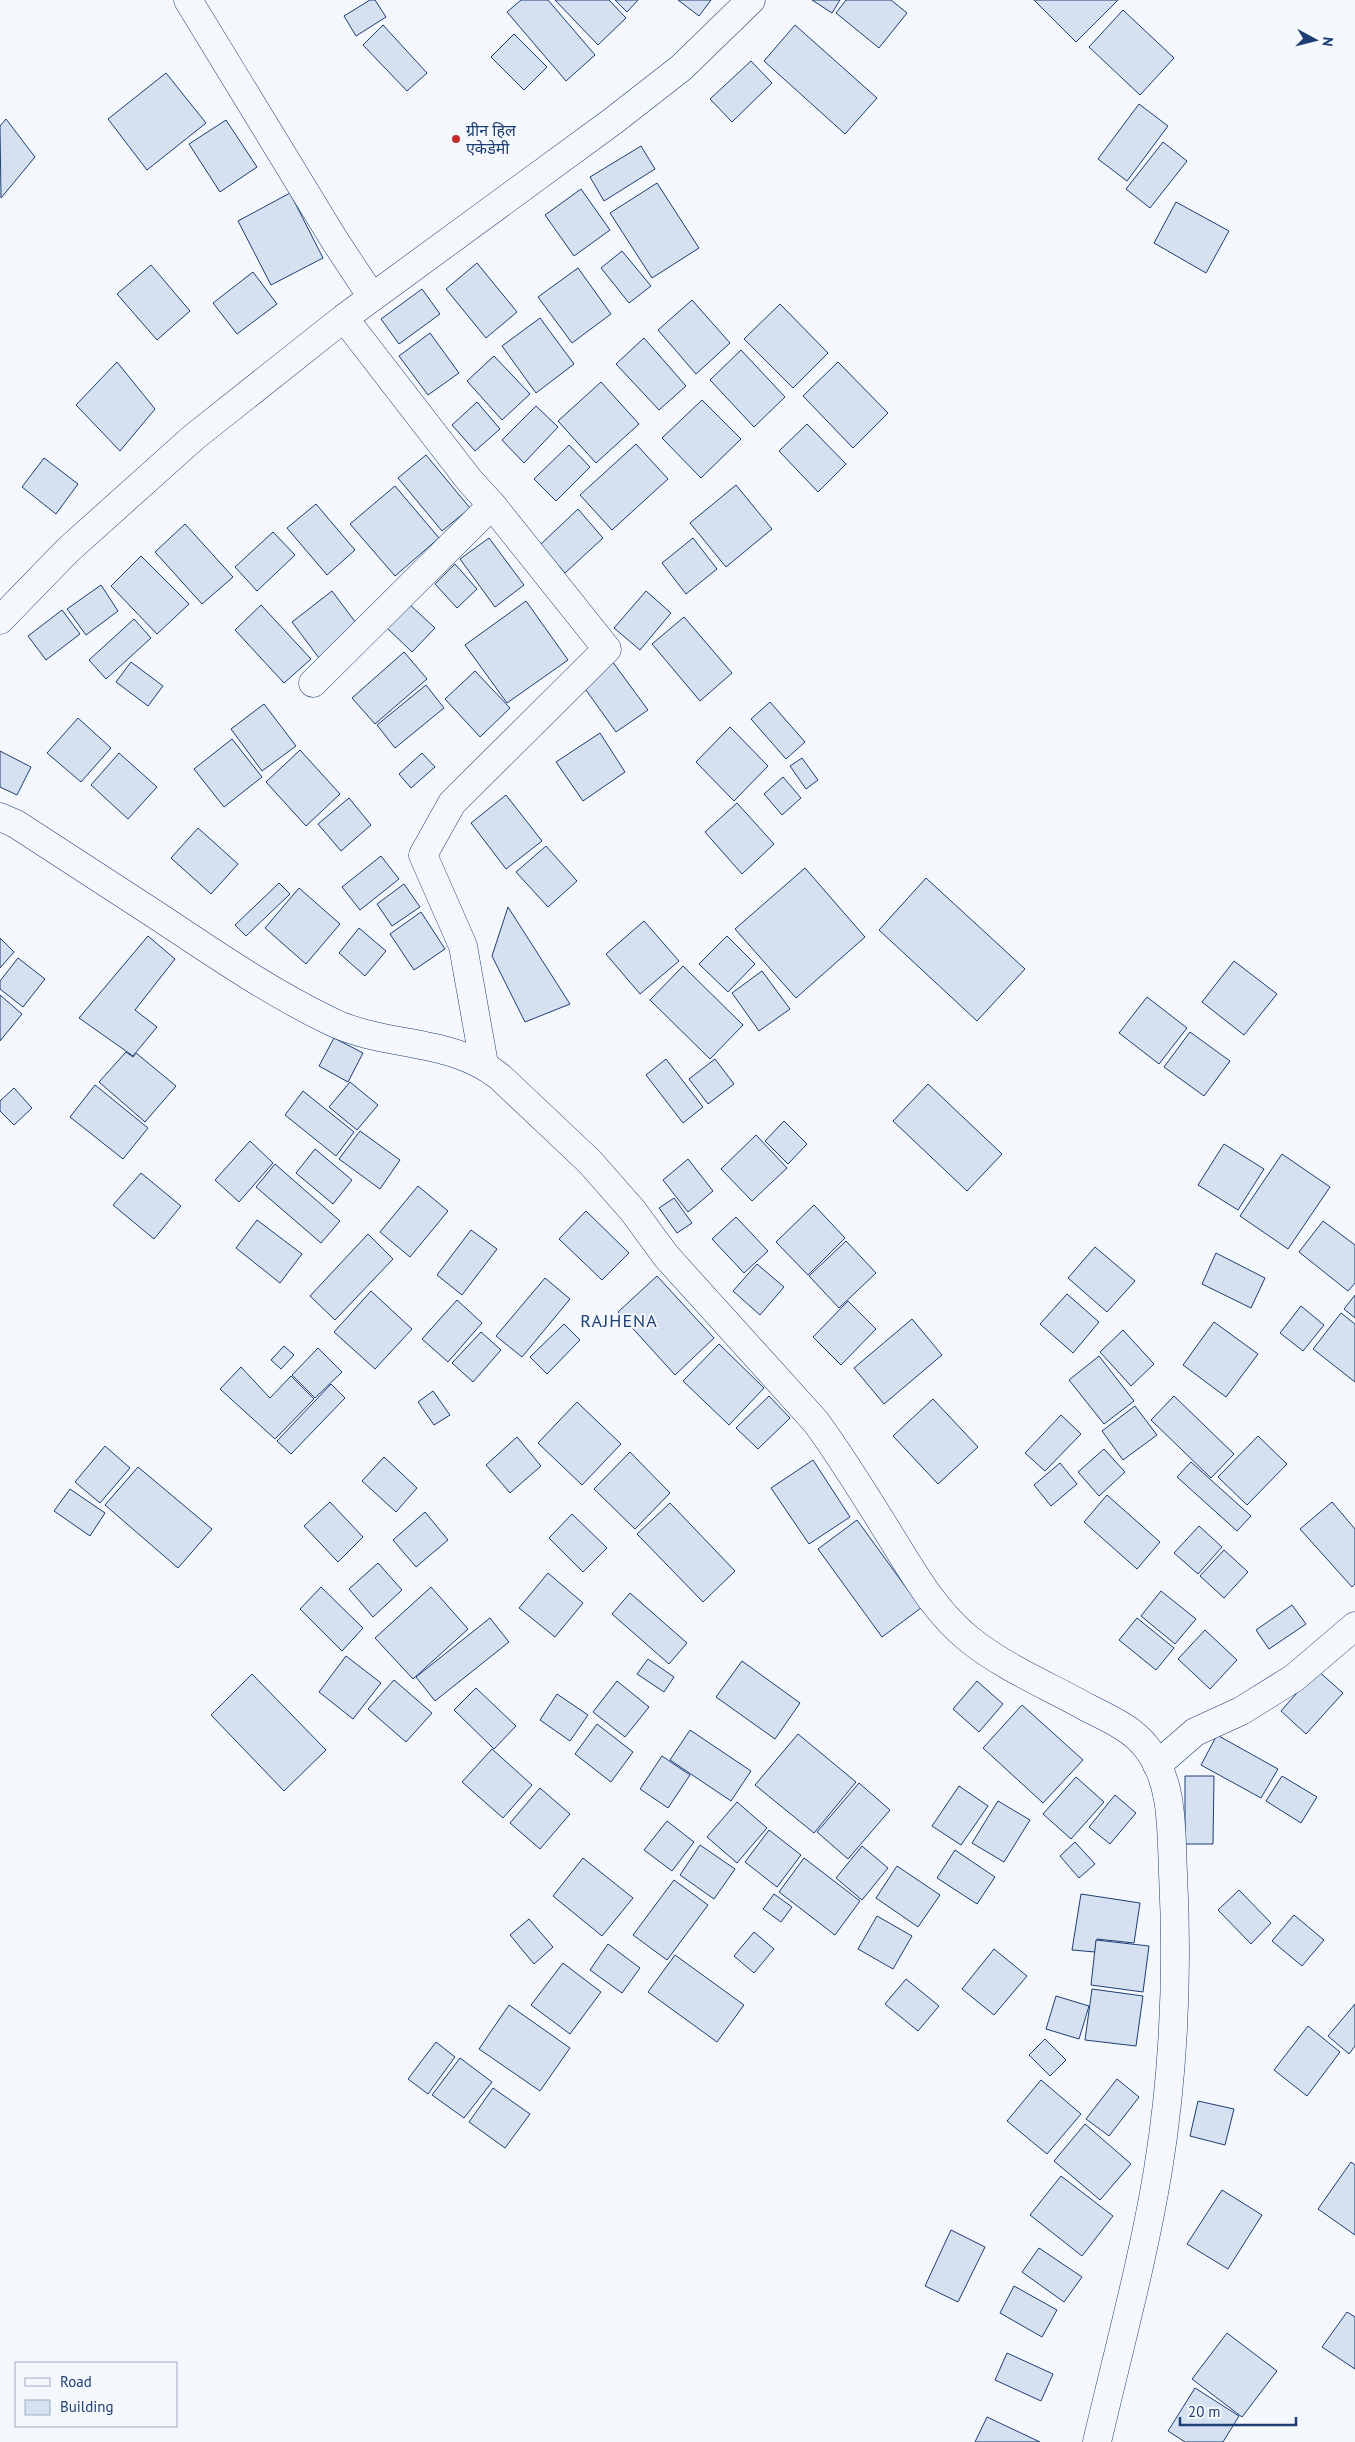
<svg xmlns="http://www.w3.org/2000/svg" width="1355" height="2442" viewBox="0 0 1355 2442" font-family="'PT Sans','Noto Sans Devanagari',sans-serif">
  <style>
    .building { fill: #d5e0f0; stroke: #1d3f73 }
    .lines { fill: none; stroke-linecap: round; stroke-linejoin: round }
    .minor-casing { stroke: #1d3f73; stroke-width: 29 }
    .tertiary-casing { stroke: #1d3f73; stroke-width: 29 }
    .minor { stroke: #f4f7fb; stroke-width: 28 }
    .tertiary { stroke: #f4f7fb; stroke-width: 28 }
    .poi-dot { fill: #c62828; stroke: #f4f7fb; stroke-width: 2 }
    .labels { text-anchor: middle; stroke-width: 4; stroke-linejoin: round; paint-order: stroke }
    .poi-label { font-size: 16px; fill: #1d3f73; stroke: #f4f7fb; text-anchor: start }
    .neighbourhood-label { font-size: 18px; letter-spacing: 1px; fill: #1d3f73; stroke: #f4f7fb }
  </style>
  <rect width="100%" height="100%" fill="#f4f7fb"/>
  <g class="building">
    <polygon points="370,0 375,0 386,17 356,36 344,16"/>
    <polygon points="521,0 548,0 595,55 566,81 507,12"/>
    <polygon points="555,0 609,0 626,18 598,45"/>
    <polygon points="615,0 638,0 627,12"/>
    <polygon points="678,0 711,0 699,16"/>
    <polygon points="812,0 840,0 832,13"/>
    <polygon points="846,0 891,0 907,13 879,48 836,13"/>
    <polygon points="1034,0 1118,0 1076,42"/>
    <polygon points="1123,10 1174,58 1140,95 1089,47"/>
    <polygon points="383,25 427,73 407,91 363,45"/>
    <polygon points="795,25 877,98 845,134 764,61"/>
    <polygon points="514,34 547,67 524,90 491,57"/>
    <polygon points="751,61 772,83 732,122 710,99"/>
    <polygon points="166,73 206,123 147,170 108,119"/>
    <polygon points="1139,104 1168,126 1127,181 1098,159"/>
    <polygon points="6,119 35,157 1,198 0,126"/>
    <polygon points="226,120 257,167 220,192 189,144"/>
    <polygon points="1163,142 1187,161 1150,208 1126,189"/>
    <polygon points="641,146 655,169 604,201 590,177"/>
    <polygon points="657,183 699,248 652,278 610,213"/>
    <polygon points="581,189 610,230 574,256 545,215"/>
    <polygon points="290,193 323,258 271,285 238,221"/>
    <polygon points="1176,202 1229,231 1206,273 1154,243"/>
    <polygon points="622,251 651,286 629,303 601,268"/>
    <polygon points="477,263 517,312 486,338 446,289"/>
    <polygon points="151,265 190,311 157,340 117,294"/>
    <polygon points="578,268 611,314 572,343 538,297"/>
    <polygon points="253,272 277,304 237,334 213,303"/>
    <polygon points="422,289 440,314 399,344 381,319"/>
    <polygon points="692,300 730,343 696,374 658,330"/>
    <polygon points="780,304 828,353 793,388 744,339"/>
    <polygon points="540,318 574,364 536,393 502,346"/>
    <polygon points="430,333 459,373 428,395 399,356"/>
    <polygon points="644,338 686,386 659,410 616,364"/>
    <polygon points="741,350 785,397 754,427 710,380"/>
    <polygon points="494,356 530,394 502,420 467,381"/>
    <polygon points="117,362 155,409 120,451 76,405"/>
    <polygon points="838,362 888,413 853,448 803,396"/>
    <polygon points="601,382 639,424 596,463 558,421"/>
    <polygon points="702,400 741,439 701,478 662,438"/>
    <polygon points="477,402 500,429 475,451 452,425"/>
    <polygon points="536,406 558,427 524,463 502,440"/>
    <polygon points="807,424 846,464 818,492 779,451"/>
    <polygon points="636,444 668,479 612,530 580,495"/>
    <polygon points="569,445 590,467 556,501 534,479"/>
    <polygon points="426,455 470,508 442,531 398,478"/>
    <polygon points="44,458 78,484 56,514 22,487"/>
    <polygon points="736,485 772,529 726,567 690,523"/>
    <polygon points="395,486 439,538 395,576 350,524"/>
    <polygon points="316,504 355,550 327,575 287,528"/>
    <polygon points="578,509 603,538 565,573 540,545"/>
    <polygon points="185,524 233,577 202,604 155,552"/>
    <polygon points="273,532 295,555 257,591 235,567"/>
    <polygon points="489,538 524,585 495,607 460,559"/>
    <polygon points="693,538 717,569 686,594 662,563"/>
    <polygon points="141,556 189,604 157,634 111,586"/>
    <polygon points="455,564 477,589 457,608 435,584"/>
    <polygon points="101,585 118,611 86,635 67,609"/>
    <polygon points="332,591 359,627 319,658 292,622"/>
    <polygon points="646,591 671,613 640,650 614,628"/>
    <polygon points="526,601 568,660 507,703 465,645"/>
    <polygon points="409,604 435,628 412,652 387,628"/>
    <polygon points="261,605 311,659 284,683 235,630"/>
    <polygon points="62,610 80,634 46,660 28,636"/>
    <polygon points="684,617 732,673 700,701 652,644"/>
    <polygon points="134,619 151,638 106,679 89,660"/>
    <polygon points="404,652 427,679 375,724 352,698"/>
    <polygon points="612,661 648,710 616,732 581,683"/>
    <polygon points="131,662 163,686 148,706 116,682"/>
    <polygon points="475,671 510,708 480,737 445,699"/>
    <polygon points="426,685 444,708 395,748 377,725"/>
    <polygon points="770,702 805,742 786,759 751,719"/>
    <polygon points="264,704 296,746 262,771 231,729"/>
    <polygon points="78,718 111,748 81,782 47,753"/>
    <polygon points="730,727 768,766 734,801 696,762"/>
    <polygon points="600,733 625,772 583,801 556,762"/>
    <polygon points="232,739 262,777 224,807 194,769"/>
    <polygon points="300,750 340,794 306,826 266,782"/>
    <polygon points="0,751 31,767 17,795 0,787"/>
    <polygon points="119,753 157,787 128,819 91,785"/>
    <polygon points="422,753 435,767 411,788 399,774"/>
    <polygon points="802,758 818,780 806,789 790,766"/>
    <polygon points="783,777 801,798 782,815 764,794"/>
    <polygon points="506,795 542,841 506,869 471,823"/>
    <polygon points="349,798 371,825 341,851 318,824"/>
    <polygon points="737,803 774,844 742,874 705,832"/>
    <polygon points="198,828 238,864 211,894 171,858"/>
    <polygon points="546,846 577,881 548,907 516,872"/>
    <polygon points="381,856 399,879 360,910 342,887"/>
    <polygon points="805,868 865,937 796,998 735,929"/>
    <polygon points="926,878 1025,969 977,1021 879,930"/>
    <polygon points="279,883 290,894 246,936 235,925"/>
    <polygon points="404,884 420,907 392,926 377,904"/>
    <polygon points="299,888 340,924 306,964 265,928"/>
    <polygon points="508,907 570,1004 525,1022 492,956"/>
    <polygon points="421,912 445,949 414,970 390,934"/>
    <polygon points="644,921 679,961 640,994 606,954"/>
    <polygon points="359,928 386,951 365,976 339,953"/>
    <polygon points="148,936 175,959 135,1010 157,1027 133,1056 79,1018"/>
    <polygon points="727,936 755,964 728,992 699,964"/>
    <polygon points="0,938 14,952 0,968"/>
    <polygon points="18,958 45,979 23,1007 0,989 0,981"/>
    <polygon points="1234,961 1277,994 1244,1035 1202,1002"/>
    <polygon points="683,966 743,1025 710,1059 650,1000"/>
    <polygon points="762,971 790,1009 759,1031 732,993"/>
    <polygon points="0,995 22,1014 0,1041"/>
    <polygon points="1147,997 1187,1028 1159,1064 1119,1033"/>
    <polygon points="1190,1032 1230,1061 1204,1096 1164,1067"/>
    <polygon points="334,1038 363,1053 348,1082 319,1066"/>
    <polygon points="126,1052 133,1057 136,1053 176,1086 145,1122 99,1082"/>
    <polygon points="666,1059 703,1107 683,1123 646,1075"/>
    <polygon points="715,1059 734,1084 708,1104 689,1079"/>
    <polygon points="350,1082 378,1105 357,1130 329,1107"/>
    <polygon points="928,1084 1002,1154 967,1191 893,1121"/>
    <polygon points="95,1085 148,1128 123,1159 70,1117"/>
    <polygon points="14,1088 32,1108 14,1125 0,1111 0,1101"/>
    <polygon points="303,1091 354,1132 336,1156 285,1115"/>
    <polygon points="784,1121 807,1144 788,1164 765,1141"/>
    <polygon points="360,1131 400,1160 380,1189 339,1159"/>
    <polygon points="756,1135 787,1168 752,1201 721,1169"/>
    <polygon points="250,1141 273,1163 239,1202 215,1180"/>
    <polygon points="1224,1144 1264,1169 1238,1210 1198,1185"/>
    <polygon points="315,1149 352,1180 333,1204 296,1173"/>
    <polygon points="1282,1154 1330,1187 1288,1249 1240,1216"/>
    <polygon points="688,1159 713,1191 688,1212 663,1180"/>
    <polygon points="275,1164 340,1221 321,1243 256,1187"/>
    <polygon points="141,1173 181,1206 154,1239 113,1205"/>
    <polygon points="418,1186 448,1211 410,1257 380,1232"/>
    <polygon points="674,1198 692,1223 677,1233 659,1208"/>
    <polygon points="814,1205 845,1238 808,1275 776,1242"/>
    <polygon points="586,1211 629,1253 602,1280 559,1239"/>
    <polygon points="736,1217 768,1251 744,1273 712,1239"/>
    <polygon points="257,1220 302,1254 280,1283 236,1248"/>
    <polygon points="1323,1221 1355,1245 1355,1283 1348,1291 1299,1252"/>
    <polygon points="471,1230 497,1249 462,1295 437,1275"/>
    <polygon points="368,1234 393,1259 335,1320 310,1296"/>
    <polygon points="846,1241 876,1273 839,1308 809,1276"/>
    <polygon points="1095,1247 1135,1281 1107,1312 1068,1278"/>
    <polygon points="1216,1253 1265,1278 1251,1308 1202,1284"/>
    <polygon points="757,1264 784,1287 760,1315 733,1291"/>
    <polygon points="657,1276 714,1338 675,1375 618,1312"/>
    <polygon points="545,1278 570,1299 522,1357 496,1336"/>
    <polygon points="371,1291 412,1329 375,1369 334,1332"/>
    <polygon points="1067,1294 1099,1322 1073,1353 1040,1324"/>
    <polygon points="1355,1295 1355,1318 1344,1309"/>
    <polygon points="457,1300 482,1323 448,1362 422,1339"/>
    <polygon points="848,1301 876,1329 841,1365 813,1337"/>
    <polygon points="1301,1306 1324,1325 1303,1351 1280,1333"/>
    <polygon points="1341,1313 1355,1324 1355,1382 1313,1349"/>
    <polygon points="912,1319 942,1355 884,1404 854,1368"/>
    <polygon points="1214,1322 1258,1354 1226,1397 1183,1365"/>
    <polygon points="564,1324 580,1340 547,1374 530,1357"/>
    <polygon points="1123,1330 1154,1364 1131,1386 1100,1352"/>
    <polygon points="481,1332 501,1350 473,1382 452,1363"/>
    <polygon points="719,1344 764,1388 729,1425 683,1381"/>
    <polygon points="284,1346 294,1355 281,1369 271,1360"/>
    <polygon points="318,1348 342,1372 315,1398 292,1375"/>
    <polygon points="1099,1356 1134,1401 1104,1424 1069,1380"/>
    <polygon points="241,1367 270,1398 291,1376 314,1399 275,1439 220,1389"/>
    <polygon points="331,1384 345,1398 291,1454 277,1441"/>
    <polygon points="433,1391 450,1415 434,1425 418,1402"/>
    <polygon points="769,1396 790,1418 758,1449 736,1428"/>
    <polygon points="1174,1396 1234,1454 1211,1478 1151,1420"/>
    <polygon points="933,1399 978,1447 938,1484 893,1436"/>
    <polygon points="577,1402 621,1444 582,1485 538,1443"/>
    <polygon points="1135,1406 1157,1435 1123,1460 1102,1431"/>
    <polygon points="1061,1415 1081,1434 1045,1471 1025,1453"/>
    <polygon points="1258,1436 1287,1464 1247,1505 1218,1477"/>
    <polygon points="517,1437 541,1466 510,1493 486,1465"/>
    <polygon points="105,1446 130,1468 100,1503 75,1482"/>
    <polygon points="1104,1449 1125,1472 1099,1496 1078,1472"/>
    <polygon points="630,1452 670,1493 635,1529 594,1489"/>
    <polygon points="384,1457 417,1488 396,1512 362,1481"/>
    <polygon points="813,1460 850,1517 809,1544 771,1488"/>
    <polygon points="1191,1462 1251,1516 1237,1531 1177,1477"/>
    <polygon points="1060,1463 1077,1484 1051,1506 1034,1485"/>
    <polygon points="138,1467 212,1529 178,1568 105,1505"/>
    <polygon points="70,1489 105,1513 90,1536 54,1511"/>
    <polygon points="1107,1495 1160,1542 1137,1569 1084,1522"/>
    <polygon points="330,1502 363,1537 338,1562 304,1526"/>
    <polygon points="1332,1502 1355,1529 1355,1584 1352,1587 1300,1529"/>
    <polygon points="670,1503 735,1571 703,1602 637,1534"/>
    <polygon points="425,1512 448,1540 416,1567 393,1540"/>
    <polygon points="572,1514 607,1548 583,1572 549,1538"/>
    <polygon points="857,1520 921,1608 882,1637 818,1549"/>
    <polygon points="1199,1526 1222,1547 1198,1574 1174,1553"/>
    <polygon points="1224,1550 1248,1572 1224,1598 1200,1576"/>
    <polygon points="378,1563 402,1590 373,1617 349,1589"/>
    <polygon points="548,1573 583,1603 555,1637 519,1608"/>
    <polygon points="321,1587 363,1628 342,1651 300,1609"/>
    <polygon points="431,1587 468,1629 413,1679 375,1638"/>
    <polygon points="1161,1591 1196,1619 1175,1644 1141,1616"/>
    <polygon points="630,1593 687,1643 669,1664 612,1614"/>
    <polygon points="1292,1605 1306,1624 1269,1649 1256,1630"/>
    <polygon points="490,1618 509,1642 435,1701 416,1677"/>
    <polygon points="1137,1618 1174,1648 1156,1670 1119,1640"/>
    <polygon points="1205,1630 1237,1660 1210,1689 1178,1659"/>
    <polygon points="346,1656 381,1683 353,1719 319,1692"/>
    <polygon points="648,1659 674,1677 664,1692 637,1674"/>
    <polygon points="742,1661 800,1703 775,1739 716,1697"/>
    <polygon points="1317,1670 1343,1693 1306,1734 1281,1711"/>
    <polygon points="252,1674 326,1750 284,1791 211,1715"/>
    <polygon points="394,1680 432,1713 406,1742 368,1709"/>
    <polygon points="617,1681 649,1707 625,1737 593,1712"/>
    <polygon points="977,1681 1003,1704 979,1732 953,1709"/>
    <polygon points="476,1688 516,1726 494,1749 454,1710"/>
    <polygon points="557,1694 588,1715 570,1741 540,1720"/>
    <polygon points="1022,1705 1083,1760 1043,1803 983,1748"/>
    <polygon points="597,1724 633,1752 611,1782 575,1754"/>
    <polygon points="690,1730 751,1771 731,1801 670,1760"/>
    <polygon points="798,1734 856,1782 814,1833 755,1785"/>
    <polygon points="1217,1735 1278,1769 1261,1798 1201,1765"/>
    <polygon points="492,1749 532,1785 503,1818 462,1782"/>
    <polygon points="662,1756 690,1775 668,1808 640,1789"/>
    <polygon points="1185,1776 1214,1776 1213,1844 1185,1844"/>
    <polygon points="1282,1776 1317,1797 1301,1823 1266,1801"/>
    <polygon points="1076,1777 1104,1802 1071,1839 1043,1814"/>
    <polygon points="859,1783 890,1810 848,1859 817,1832"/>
    <polygon points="959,1786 988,1806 961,1845 932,1826"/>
    <polygon points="540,1788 570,1814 540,1849 510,1823"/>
    <polygon points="1115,1795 1136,1813 1110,1844 1089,1827"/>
    <polygon points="998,1801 1030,1820 1004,1862 972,1843"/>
    <polygon points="737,1802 767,1828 737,1863 707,1837"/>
    <polygon points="667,1821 694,1842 672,1871 644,1850"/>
    <polygon points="769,1830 801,1855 777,1887 745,1862"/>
    <polygon points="1075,1842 1095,1864 1079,1878 1060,1856"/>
    <polygon points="700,1845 735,1869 714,1899 680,1875"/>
    <polygon points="862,1846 888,1868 862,1900 836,1878"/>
    <polygon points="955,1850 995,1877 977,1904 937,1878"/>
    <polygon points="583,1858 633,1898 602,1936 553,1896"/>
    <polygon points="804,1858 860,1901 835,1935 779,1892"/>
    <polygon points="897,1866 940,1895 918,1927 876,1898"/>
    <polygon points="674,1880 708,1905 667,1960 633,1935"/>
    <polygon points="1239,1890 1271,1923 1251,1944 1218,1910"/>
    <polygon points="774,1894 792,1907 781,1922 763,1909"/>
    <polygon points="1081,1894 1140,1903 1134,1943 1097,1939 1095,1952 1072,1950"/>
    <polygon points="1294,1915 1324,1940 1302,1966 1272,1941"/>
    <polygon points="877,1916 912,1936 893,1969 858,1949"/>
    <polygon points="529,1919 553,1947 534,1964 510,1935"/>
    <polygon points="754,1932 774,1949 754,1973 734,1956"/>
    <polygon points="1096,1940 1149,1946 1143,1992 1091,1985"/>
    <polygon points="608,1944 640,1968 622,1993 590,1970"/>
    <polygon points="994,1949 1027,1976 994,2015 962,1989"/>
    <polygon points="675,1955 744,2005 717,2042 648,1992"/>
    <polygon points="563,1963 601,1992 570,2034 531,2005"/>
    <polygon points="906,1979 939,2006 918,2031 885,2004"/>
    <polygon points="1092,1989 1143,1996 1136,2046 1085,2040"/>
    <polygon points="1056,1996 1089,2006 1079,2039 1046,2029"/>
    <polygon points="1355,2004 1355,2046 1349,2054 1328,2036"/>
    <polygon points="509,2005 570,2048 540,2091 479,2049"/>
    <polygon points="1308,2026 1340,2052 1307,2096 1274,2070"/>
    <polygon points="1045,2039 1066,2060 1050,2076 1029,2055"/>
    <polygon points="436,2042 455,2057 428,2094 408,2079"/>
    <polygon points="460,2058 492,2082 464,2118 432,2095"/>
    <polygon points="1117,2079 1139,2097 1109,2136 1086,2119"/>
    <polygon points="1041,2080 1081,2114 1047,2154 1007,2121"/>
    <polygon points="493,2088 530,2114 505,2148 469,2122"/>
    <polygon points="1198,2101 1234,2109 1225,2145 1190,2136"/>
    <polygon points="1085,2124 1131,2164 1100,2200 1054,2161"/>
    <polygon points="1351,2162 1355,2165 1355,2235 1318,2209"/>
    <polygon points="1061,2176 1113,2216 1082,2256 1030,2215"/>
    <polygon points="1222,2190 1262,2215 1228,2269 1187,2244"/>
    <polygon points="951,2230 985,2247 958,2302 925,2286"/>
    <polygon points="1039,2248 1082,2277 1064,2302 1022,2272"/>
    <polygon points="1014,2286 1057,2310 1042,2337 1000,2313"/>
    <polygon points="1347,2312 1355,2317 1355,2369 1322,2347"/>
    <polygon points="1227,2333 1277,2371 1242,2417 1192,2379"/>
    <polygon points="1007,2353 1053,2374 1041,2401 995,2380"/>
    <polygon points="1195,2388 1239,2416 1223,2442 1185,2442 1168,2431"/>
    <polygon points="987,2417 1040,2442 975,2442"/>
  </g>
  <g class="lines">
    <g class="minor-casing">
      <g id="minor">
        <polyline points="188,0 335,241 372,297"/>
        <polyline points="344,318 470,481 492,505 607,649 452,803 423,855 463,946 484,1064"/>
        <polyline points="313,683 492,505"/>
        <polyline points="1157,1765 1195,1732 1241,1711 1294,1678 1355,1626"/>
      </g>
    </g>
    <g class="tertiary-casing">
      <g id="tertiary">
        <polyline points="0,620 68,550 194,437 344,318 613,121 681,68 751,0"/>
        <path d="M0 817 16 824C62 854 109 884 156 915 212 952 268 991 330 1021 384 1048 451 1037 500 1077L590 1162 633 1211 666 1256 816 1422C843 1459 867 1498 891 1537 914 1574 935 1612 970 1640 1005 1668 1049 1686 1088 1708 1108 1718 1133 1729 1147 1748 1174 1782 1171 1832 1173 1873 1178 1972 1174 2072 1158 2170 1143 2261 1118 2352 1097 2442"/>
      </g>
    </g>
    <use href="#minor" class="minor"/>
    <use href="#tertiary" class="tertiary"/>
  </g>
  <circle class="poi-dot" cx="456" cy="139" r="5"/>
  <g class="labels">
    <g class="poi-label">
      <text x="466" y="136">ग्रीन हिल<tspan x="466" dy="18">एकेडेमी</tspan></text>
    </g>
    <g class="neighbourhood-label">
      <text x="619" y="1327">RAJHENA</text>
    </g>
  </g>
  <rect x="15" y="2362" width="162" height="65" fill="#f4f7fb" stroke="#9eadc5"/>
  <rect x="25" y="2378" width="25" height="8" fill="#f4f7fb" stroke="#9eadc5"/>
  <text x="60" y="2387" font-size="15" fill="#1d3f73">Road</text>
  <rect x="25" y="2400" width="25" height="15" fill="#d5e0f0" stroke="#9eadc5"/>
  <text x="60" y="2412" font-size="15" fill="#1d3f73">Building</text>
  <g transform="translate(1315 40) rotate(97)" stroke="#f4f7fb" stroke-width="4" paint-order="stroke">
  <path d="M0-4L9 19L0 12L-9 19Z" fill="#1d3f73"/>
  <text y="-8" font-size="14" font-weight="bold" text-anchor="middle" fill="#1d3f73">N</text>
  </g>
  <path d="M1180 2417v8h116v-8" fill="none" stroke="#1d3f73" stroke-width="2.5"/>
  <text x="1188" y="2417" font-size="15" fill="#1d3f73" stroke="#f4f7fb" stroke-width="4" paint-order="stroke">20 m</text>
</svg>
